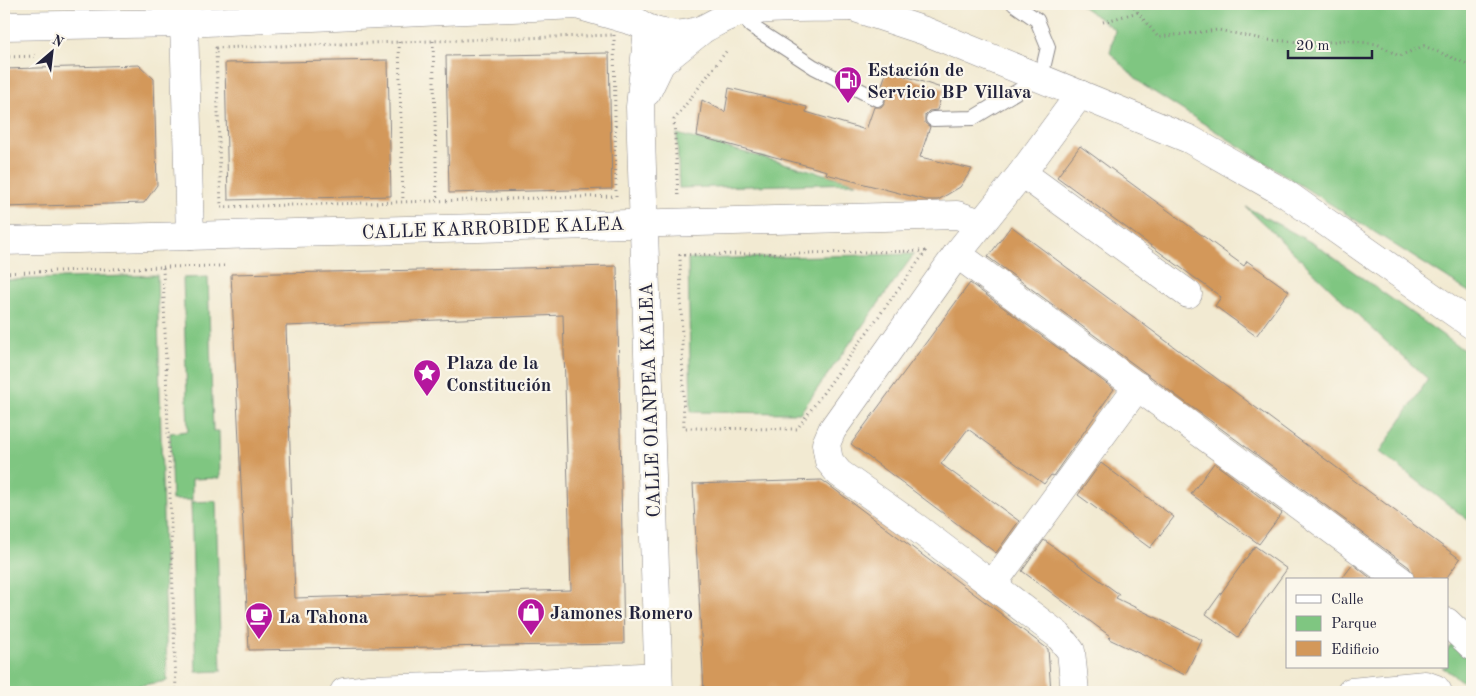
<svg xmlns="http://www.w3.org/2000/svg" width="1476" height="696" viewBox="0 0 1476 696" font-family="'Old Standard TT',serif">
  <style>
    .green { fill: #7fc681; stroke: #50745e }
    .building { fill: #d3985a; fill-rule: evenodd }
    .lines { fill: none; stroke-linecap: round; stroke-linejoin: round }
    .lane-casing { stroke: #8a8686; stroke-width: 16 }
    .street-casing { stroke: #8a8686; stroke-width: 29 }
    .secondary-casing { stroke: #8a8686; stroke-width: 29 }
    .path { stroke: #8a8686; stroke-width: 3; stroke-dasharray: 1 4; stroke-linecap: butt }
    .lane { stroke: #fff; stroke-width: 14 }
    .street { stroke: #fff; stroke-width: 28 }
    .secondary { stroke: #fff; stroke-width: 28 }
    .labels { text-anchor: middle; stroke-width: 4.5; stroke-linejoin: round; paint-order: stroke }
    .poi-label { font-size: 19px; font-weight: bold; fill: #22223b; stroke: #fbf7ec; text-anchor: start }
    .street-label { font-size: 19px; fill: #22223b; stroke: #fbf7ec }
  </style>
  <rect width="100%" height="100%" fill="#fbf7ec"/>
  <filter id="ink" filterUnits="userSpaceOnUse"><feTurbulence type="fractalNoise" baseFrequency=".02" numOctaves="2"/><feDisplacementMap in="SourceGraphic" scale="10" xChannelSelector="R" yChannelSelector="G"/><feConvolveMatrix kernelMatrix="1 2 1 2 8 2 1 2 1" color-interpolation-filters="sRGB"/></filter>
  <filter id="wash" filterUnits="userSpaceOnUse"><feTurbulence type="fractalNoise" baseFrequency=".0096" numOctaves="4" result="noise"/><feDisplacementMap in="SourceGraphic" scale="20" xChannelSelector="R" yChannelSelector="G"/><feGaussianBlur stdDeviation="1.12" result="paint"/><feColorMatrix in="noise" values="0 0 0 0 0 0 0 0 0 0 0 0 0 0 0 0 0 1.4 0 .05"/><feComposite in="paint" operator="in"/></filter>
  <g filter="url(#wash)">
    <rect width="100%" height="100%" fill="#f2ead2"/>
    <g class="green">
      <polygon points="1079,4 1472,4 1472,294 1143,85 1110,53 1115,30"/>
      <polygon points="677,134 857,183 679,188"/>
      <path d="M1246 207 1316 245 1472 356V523L1380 452 1428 379C1365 325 1307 264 1246 207Z"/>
      <polygon points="914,254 800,413 691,412 688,259"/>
      <polygon points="157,275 167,681 99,692 4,692 4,280"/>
      <polygon points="208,277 213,431 219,431 220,478 192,479 192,500 172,500 170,433 188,431 183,278"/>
      <polygon points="216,501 221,671 196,672 191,502"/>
      <polygon points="1454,642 1472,656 1472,692 1464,692 1463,682 1442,667 1447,667 1447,650"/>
    </g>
    <g id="blocks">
      <g class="building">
        <polygon points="609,53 612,189 449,193 446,56"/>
        <polygon points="388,60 391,196 228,200 225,63"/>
        <polygon points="139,65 154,79 157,185 144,203 4,207 4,69"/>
        <polygon points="887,70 944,89 937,110 929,111 925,115 925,123 930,127 920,157 972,169 960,187 938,200 926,200 826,174 827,171 697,136 702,100 725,112 729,88 807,107 806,112 866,130 874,107 881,107 885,102 885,95 880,91"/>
        <polygon points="1080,146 1244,266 1247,261 1289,291 1256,336 1215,306 1221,297 1057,177"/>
        <polygon points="1011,226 1460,559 1445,580 1415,580 1409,567 988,257"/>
        <path d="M617 266 624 644 249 650 231 274ZM563 315 571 590 295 598 286 326Z"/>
        <polygon points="970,283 1114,389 1053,476 1051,475 1044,484 968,429 941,464 1019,521 996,553 851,444"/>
        <polygon points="1101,463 1174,517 1150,548 1078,495"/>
        <polygon points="1214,463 1282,513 1259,544 1191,494"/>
        <polygon points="822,480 1048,649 1051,692 704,692 693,484"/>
        <polygon points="1044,540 1119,594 1116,598 1202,640 1185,675 1109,639 1110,636 1022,571"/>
        <polygon points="1255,546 1287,569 1238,637 1206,614"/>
        <polygon points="1353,564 1373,580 1341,580"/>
      </g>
    </g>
  </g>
  <g filter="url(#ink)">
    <use href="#blocks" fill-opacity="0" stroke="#8a8686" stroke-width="1"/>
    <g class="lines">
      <g class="lane-casing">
        <g id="lane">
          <polyline points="742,12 751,26 814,67 877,99"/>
          <polyline points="933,119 973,118 1041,77 1048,47 1037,20 1014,4"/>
        </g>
      </g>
      <g class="street-casing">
        <g id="street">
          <polyline points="184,23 190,236"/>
          <polyline points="4,26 184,23 577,5 636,22"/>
          <polyline points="1022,173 1188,294"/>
          <polyline points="4,241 957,215 981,223"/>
          <polyline points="957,254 1400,580"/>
          <polyline points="992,585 1138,386"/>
          <polyline points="1447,622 1472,646"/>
          <polyline points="344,692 369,689 502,685 658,676"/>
          <polyline points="1075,692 1071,651 1058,635 917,528 839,473 829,461 826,444 832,430 957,254 1022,173 1080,94"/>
          <polyline points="1351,692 1425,685 1436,689 1438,692"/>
        </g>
      </g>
      <g class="secondary-casing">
        <g id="secondary">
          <path d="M620 4C637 32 675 42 705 28 717 22 729 14 743 12 778 6 816 9 851 7"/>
          <polyline points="843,4 925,31 1189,139 1286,194 1472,325"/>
          <polyline points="648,29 640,107 659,692"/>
          <polyline points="647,92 661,63 702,30"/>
        </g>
      </g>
      <g class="path">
        <polyline points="1131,4 1158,37 1218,30 1267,40 1318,43 1345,40 1377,44 1399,56 1424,46 1472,66"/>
        <polyline points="1103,22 1138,12"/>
        <polygon points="614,35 616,196 221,207 216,48"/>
        <polyline points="433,41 437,201"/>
        <polyline points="399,42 403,202"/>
        <polyline points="4,57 38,56"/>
        <polyline points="678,195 674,120 728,49"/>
        <polygon points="926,251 797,429 684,428 680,255"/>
        <polyline points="163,267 224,266"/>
        <polyline points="4,273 163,267 176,692"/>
        <polyline points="1133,692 1178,689"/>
      </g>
      <use href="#lane" class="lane"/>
      <use href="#street" class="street"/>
      <use href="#secondary" class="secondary"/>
    </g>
  </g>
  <defs>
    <g id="fuel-pin" transform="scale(1.4375)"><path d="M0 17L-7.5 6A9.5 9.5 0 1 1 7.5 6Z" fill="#b5179e" stroke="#fbf7ec"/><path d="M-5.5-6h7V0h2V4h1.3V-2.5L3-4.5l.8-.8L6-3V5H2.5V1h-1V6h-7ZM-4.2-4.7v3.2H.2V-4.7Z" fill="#fff"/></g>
    <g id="sight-pin" transform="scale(1.4375)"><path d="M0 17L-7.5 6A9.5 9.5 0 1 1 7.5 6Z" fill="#b5179e" stroke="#fbf7ec"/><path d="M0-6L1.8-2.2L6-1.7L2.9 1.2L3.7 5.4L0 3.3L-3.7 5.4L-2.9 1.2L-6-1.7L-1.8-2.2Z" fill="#fff"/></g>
    <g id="shop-pin" transform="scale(1.4375)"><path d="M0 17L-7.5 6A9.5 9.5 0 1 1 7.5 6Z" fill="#b5179e" stroke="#fbf7ec"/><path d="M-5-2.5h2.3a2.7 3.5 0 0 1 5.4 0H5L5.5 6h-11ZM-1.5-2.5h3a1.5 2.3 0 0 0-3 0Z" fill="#fff"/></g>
    <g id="cafe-pin" transform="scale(1.4375)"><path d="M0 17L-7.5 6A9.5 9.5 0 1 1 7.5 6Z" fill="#b5179e" stroke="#fbf7ec"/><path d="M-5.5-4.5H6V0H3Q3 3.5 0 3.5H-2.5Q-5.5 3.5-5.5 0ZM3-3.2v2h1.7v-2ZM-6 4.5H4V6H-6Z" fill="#fff"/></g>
  </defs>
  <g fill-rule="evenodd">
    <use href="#fuel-pin" x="848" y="80"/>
    <use href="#sight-pin" x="427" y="373"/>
    <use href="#shop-pin" x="531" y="612"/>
    <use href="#cafe-pin" x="259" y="616"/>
  </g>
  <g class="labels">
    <g class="poi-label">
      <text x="867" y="76">Estación de<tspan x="867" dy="22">Servicio BP Villava</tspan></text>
      <text x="446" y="369">Plaza de la<tspan x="446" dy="22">Constitución</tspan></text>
      <text x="550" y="619">Jamones Romero</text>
      <text x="278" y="623">La Tahona</text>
    </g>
    <g class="street-label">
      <text transform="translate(493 227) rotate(-2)" y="7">CALLE KARROBIDE KALEA</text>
      <text transform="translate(649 400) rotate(-92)" y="7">CALLE OIANPEA KALEA</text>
    </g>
  </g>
  <rect width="1476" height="696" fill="none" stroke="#fbf7ec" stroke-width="20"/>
  <rect x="1286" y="578" width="162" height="90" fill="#fbf7ec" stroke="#a4a2a5"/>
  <rect x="1296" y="595" width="25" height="8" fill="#ffffff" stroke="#a4a2a5"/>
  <text x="1331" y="604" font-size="15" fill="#22223b">Calle</text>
  <rect x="1296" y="616" width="25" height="15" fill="#7fc681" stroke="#a4a2a5"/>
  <text x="1331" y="628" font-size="15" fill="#22223b">Parque</text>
  <rect x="1296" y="641" width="25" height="15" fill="#d3985a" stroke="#a4a2a5"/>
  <text x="1331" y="654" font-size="15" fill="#22223b">Edificio</text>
  <g transform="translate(52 52) rotate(28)" stroke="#fbf7ec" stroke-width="4" paint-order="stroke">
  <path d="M0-4L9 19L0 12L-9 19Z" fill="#22223b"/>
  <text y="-8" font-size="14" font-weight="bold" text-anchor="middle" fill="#22223b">N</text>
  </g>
  <path d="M1288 50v8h84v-8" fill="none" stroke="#22223b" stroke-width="2.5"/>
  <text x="1296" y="50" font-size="15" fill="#22223b" stroke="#fbf7ec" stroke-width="4" paint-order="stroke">20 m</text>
</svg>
